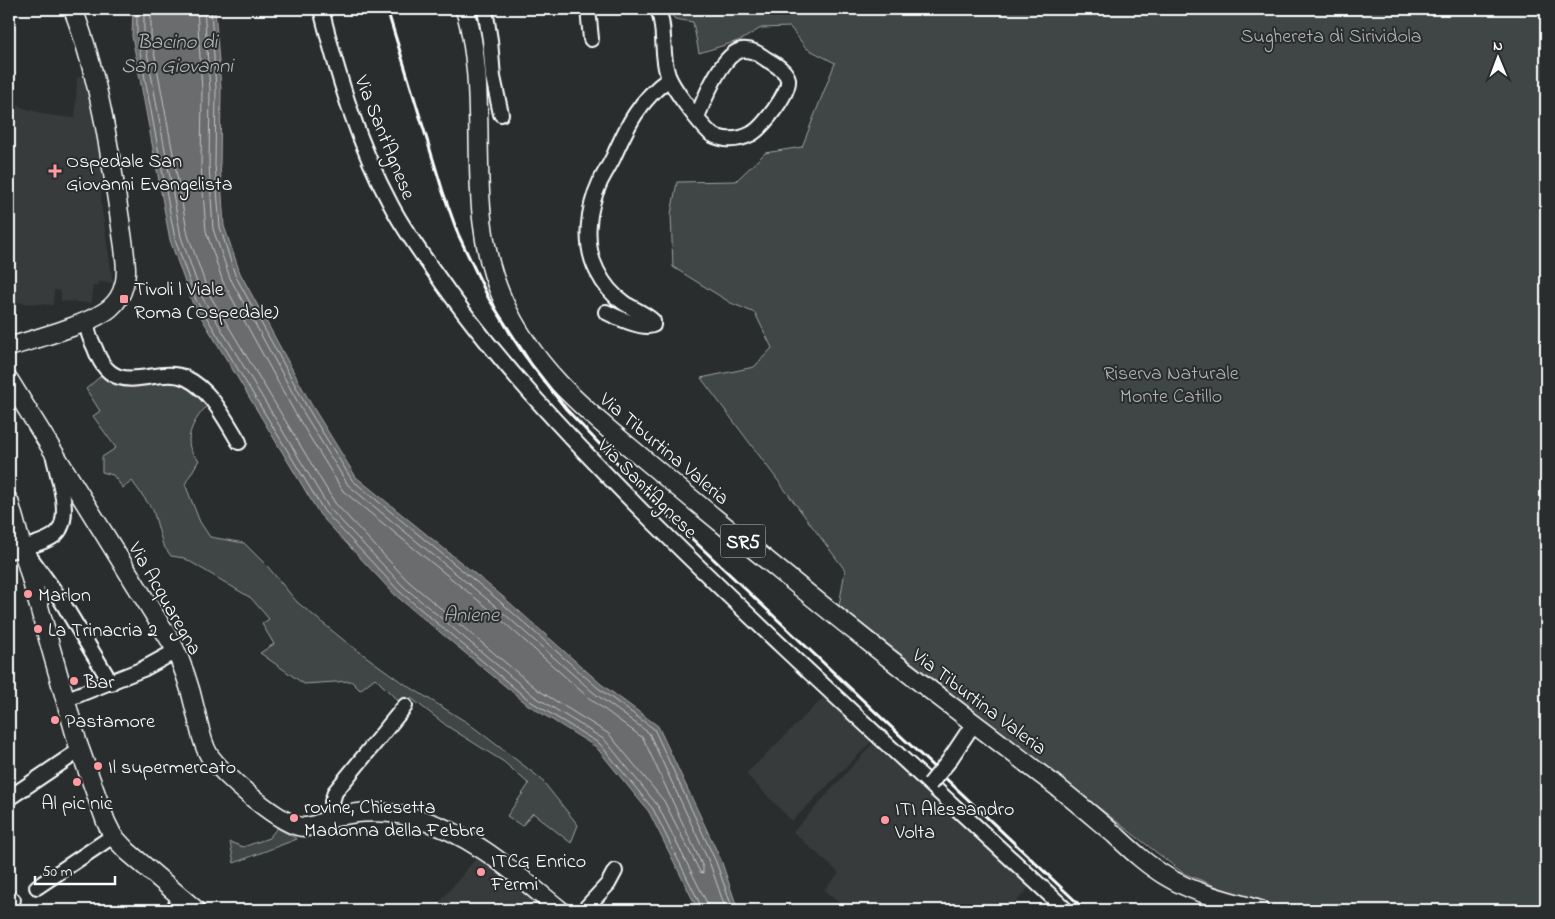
<svg xmlns="http://www.w3.org/2000/svg" width="1555" height="919" viewBox="0 0 1555 919" font-family="'Indie Flower',sans-serif">
  <style>
    .built { fill: #373a3b }
    .green { fill: #414445; stroke: #a0a2a2 }
    .water { fill: #6a6c6d; stroke: #a6a7a7 }
    .lines { fill: none; stroke-linecap: round; stroke-linejoin: round }
    .shore { stroke: #c3c4c5; stroke-width: 1 }
    .minor-casing { stroke: #fff; stroke-width: 18 }
    .major-casing { stroke: #fff; stroke-width: 21 }
    .minor { stroke: #2a2d2e; stroke-width: 14 }
    .major { stroke: #2a2d2e; stroke-width: 18 }
    .rail { stroke: #fff; stroke-width: 3 }
    .minor-bridge-casing { stroke: #fff; stroke-width: 18; stroke-linecap: butt }
    .minor-bridge { stroke: #2a2d2e; stroke-width: 14 }
    .poi-dot { fill: #ff9aa2; stroke: #2a2d2e; stroke-width: 2 }
    .labels { text-anchor: middle; stroke-width: 4; stroke-linejoin: round; paint-order: stroke }
    .shield { fill: #2a2d2e; stroke: #bfc0c0; stroke-width: 1 }
    .shield-label { font-size: 19px; font-weight: bold; fill: #fff }
    .park-label { font-size: 20px; fill: #b3b4b5; stroke: #2a2d2e }
    .street-label { font-size: 20px; fill: #fff; stroke: #2a2d2e }
    .poi-label { font-size: 20px; fill: #fff; stroke: #2a2d2e; text-anchor: start }
    .water-label { font-size: 21px; font-style: italic; fill: #b4b6b6; stroke: #2a2d2e }
  </style>
  <rect width="100%" height="100%" fill="#2a2d2e"/>
  <filter id="ink" filterUnits="userSpaceOnUse"><feTurbulence type="fractalNoise" baseFrequency=".02" numOctaves="2"/><feDisplacementMap in="SourceGraphic" scale="10" xChannelSelector="R" yChannelSelector="G"/><feConvolveMatrix kernelMatrix="1 2 1 2 8 2 1 2 1" color-interpolation-filters="sRGB"/></filter>
  <g filter="url(#ink)">
    <g class="built">
      <polygon points="77,77 91,79 99,107 97,135 100,139 103,140 101,203 113,283 99,282 99,285 93,286 92,303 61,301 61,291 54,290 53,305 9,302 9,108 15,105 47,115 75,118"/>
      <polygon points="826,695 872,741 792,821 746,774"/>
      <polygon points="876,740 1034,882 1009,910 847,910 824,890 839,873 793,832"/>
      <polygon points="478,856 544,910 433,910"/>
    </g>
    <g class="green">
      <polygon points="666,9 1546,9 1546,910 1275,910 1183,873 839,606 845,570 701,378 754,367 772,348 755,313 731,303 673,267 671,214 677,182 736,181 765,153 802,147 835,63 806,48 790,27 761,28 741,40 699,53 693,22 675,19"/>
      <path d="M103 374C117 384 131 387 148 384 157 383 166 380 175 383 188 386 198 396 207 406 193 420 179 445 199 460L185 484 200 522 210 537 244 543 268 567 297 602 346 642 400 681 468 723 540 778 578 825 571 843 533 813 522 826 507 816 529 784 504 762 447 726 411 698 398 701 375 678 360 690 351 681 304 684 260 653 274 644 262 624 269 619 251 598 184 558 171 556 163 545 153 510 132 481 123 488 113 475 102 472V457L116 448 93 416 100 411 86 389Z"/>
      <polygon points="277,828 297,839 234,863 230,842 243,847 269,838"/>
    </g>
    <polygon class="water" points="133,9 215,9 221,89 220,165 224,226 240,273 311,404 356,477 501,595 601,684 658,726 721,860 738,910 698,910 649,812 596,747 528,705 395,595 320,515 192,302 170,240 132,36"/>
    <g class="lines">
      <g class="shore">
        <polyline points="137,9 137,36 175,239 196,300 324,511 399,591 530,701 600,744 653,809 701,906 702,910"/>
        <polyline points="144,9 144,36 181,237 202,297 329,508 403,586 534,696 605,740 658,806 707,903 708,910"/>
        <polyline points="151,9 151,35 188,235 209,294 335,503 408,581 538,690 609,734 664,801 700,872 703,873 703,867 643,738 589,698 489,609 343,491 295,413 223,282 206,231 201,166 202,90 197,9"/>
        <polyline points="204,9 210,89 209,165 213,229 230,278 302,410 348,485 493,604 594,693 649,733 710,864 726,910"/>
        <polyline points="211,9 216,89 215,165 220,227 235,275 307,407 352,480 497,599 598,688 654,729 716,862 733,910"/>
      </g>
      <g class="minor-casing">
        <g id="minor">
          <path d="M321 9C338 76 358 144 391 205 403 228 418 249 433 270 493 357 566 434 640 509 778 647 924 777 1066 910"/>
          <polyline points="485,9 490,40 493,77 501,114"/>
          <polyline points="588,9 591,39"/>
          <path d="M658 9C666 29 661 52 667 72 670 86 700 124 711 134 715 137 720 138 725 139 733 140 743 138 751 134 762 128 790 93 788 79 786 70 774 64 766 59 759 54 752 49 742 50 722 53 704 100 697 117"/>
          <path d="M606 312C616 317 644 330 653 325V321C644 313 633 309 624 303 612 295 603 283 597 271 583 244 588 208 600 182 604 174 609 166 613 158 627 126 640 99 669 79"/>
          <path d="M91 318C90 321 88 326 88 329 88 336 94 345 96 351 115 402 156 364 186 378 211 390 225 419 239 442"/>
          <polyline points="25,550 61,600 111,683"/>
          <path d="M9 551C22 548 46 543 56 534 73 518 58 477 54 458"/>
          <polyline points="65,700 143,669 176,651"/>
          <polyline points="948,762 974,723"/>
          <polyline points="9,798 80,750"/>
          <polyline points="336,817 332,802 335,792 405,706"/>
          <polyline points="37,887 113,836"/>
          <polyline points="9,902 13,900"/>
          <polyline points="174,910 179,897"/>
          <polyline points="584,910 608,884 615,871"/>
        </g>
      </g>
      <g class="major-casing">
        <g id="major">
          <path d="M465 9C493 104 461 208 503 300 531 364 580 406 632 449 663 475 694 501 726 527 771 563 815 600 861 636 919 683 980 727 1039 773 1065 792 1089 813 1114 834 1131 850 1148 866 1169 878 1196 894 1230 901 1260 910"/>
          <path d="M9 347C35 339 91 324 110 308 117 302 122 294 124 285 128 273 125 259 124 247 112 167 102 84 73 9"/>
          <path d="M9 380 173 645C183 665 190 687 195 709 199 724 201 742 209 755 221 773 283 828 304 827 315 827 326 820 336 817 362 810 393 811 418 819 473 834 517 875 560 910"/>
          <polyline points="9,501 78,744 106,822 113,836 127,851 196,910"/>
        </g>
      </g>
      <use href="#minor" class="minor"/>
      <use href="#major" class="major"/>
      <polyline class="rail" points="387,9 443,192 458,234 489,299 531,364 566,409 670,518 1085,910"/>
      <g class="minor-bridge-casing">
        <polyline id="minor-bridge" points="930,784 948,762"/>
      </g>
      <use href="#minor-bridge" class="minor-bridge"/>
    </g>
  </g>
  <g class="poi-dot">
    <path d="M52.5 163.5h5v5h5v5h-5v5h-5v-5h-5v-5h5z"/>
    <rect x="119" y="294" width="10" height="10" rx="2.5"/>
    <circle cx="28" cy="594" r="5"/>
    <circle cx="38" cy="629" r="5"/>
    <circle cx="74" cy="681" r="5"/>
    <circle cx="55" cy="720" r="5"/>
    <circle cx="98" cy="766" r="5"/>
    <circle cx="77" cy="782" r="5"/>
    <circle cx="294" cy="818" r="5"/>
    <circle cx="885" cy="820" r="5"/>
    <circle cx="481" cy="872" r="5"/>
  </g>
  <g class="labels">
    <rect class="shield" x="720.5" y="524.5" width="45" height="33" rx="4"/>
    <g class="shield-label">
      <text x="743" y="548">SR5</text>
    </g>
    <g class="park-label">
      <text x="1331" y="42">Sughereta di Sirividola</text>
      <text x="1171" y="379">Riserva Naturale<tspan x="1171" dy="23">Monte Catillo</tspan></text>
    </g>
    <g class="street-label">
      <text transform="translate(386 137) rotate(68)" y="7">Via Sant'Agnese</text>
      <text transform="translate(665 448) rotate(40)" y="7">Via Tiburtina Valeria</text>
      <text transform="translate(648 488) rotate(45)" y="7">Via Sant'Agnese</text>
      <text transform="translate(166 598) rotate(60)" y="7">Via Acquaregna</text>
      <text transform="translate(980 701) rotate(37)" y="7">Via Tiburtina Valeria</text>
    </g>
    <g class="poi-label">
      <text x="66" y="167">Ospedale San<tspan x="66" dy="23">Giovanni Evangelista</tspan></text>
      <text x="134" y="295">Tivoli | Viale<tspan x="134" dy="23">Roma (Ospedale)</tspan></text>
      <text x="38" y="601">Marlon</text>
      <text x="48" y="636">La Trinacria 2</text>
      <text x="84" y="688">Bar</text>
      <text x="65" y="727">Pastamore</text>
      <text x="108" y="773">Il supermercato</text>
      <text x="77" y="809" text-anchor="middle">Al pic nic</text>
      <text x="304" y="813">rovine, Chiesetta<tspan x="304" dy="23">Madonna della Febbre</tspan></text>
      <text x="895" y="815">ITI Alessandro<tspan x="895" dy="23">Volta</tspan></text>
      <text x="491" y="867">ITCG Enrico<tspan x="491" dy="23">Fermi</tspan></text>
    </g>
    <g class="water-label">
      <text x="177" y="48">Bacino di<tspan x="177" dy="24">San Giovanni</tspan></text>
      <text x="471" y="621">Aniene</text>
    </g>
  </g>
  <rect width="1555" height="919" fill="none" stroke="#2a2d2e" stroke-width="30"/>
  <rect x="15" y="15" width="1525" height="889" fill="none" stroke="#fff" stroke-width="2" filter="url(#ink)"/>
  <g transform="translate(1498 58) rotate(359)" stroke="#2a2d2e" stroke-width="4" paint-order="stroke">
  <path d="M0-4L9 19L0 12L-9 19Z" fill="#ffffff"/>
  <text y="-8" font-size="14" font-weight="bold" text-anchor="middle" fill="#ffffff">N</text>
  </g>
  <path d="M35 876v8h80v-8" fill="none" stroke="#ffffff" stroke-width="2.5"/>
  <text x="42" y="876" font-size="15" fill="#ffffff" stroke="#2a2d2e" stroke-width="4" paint-order="stroke">50 m</text>
</svg>
